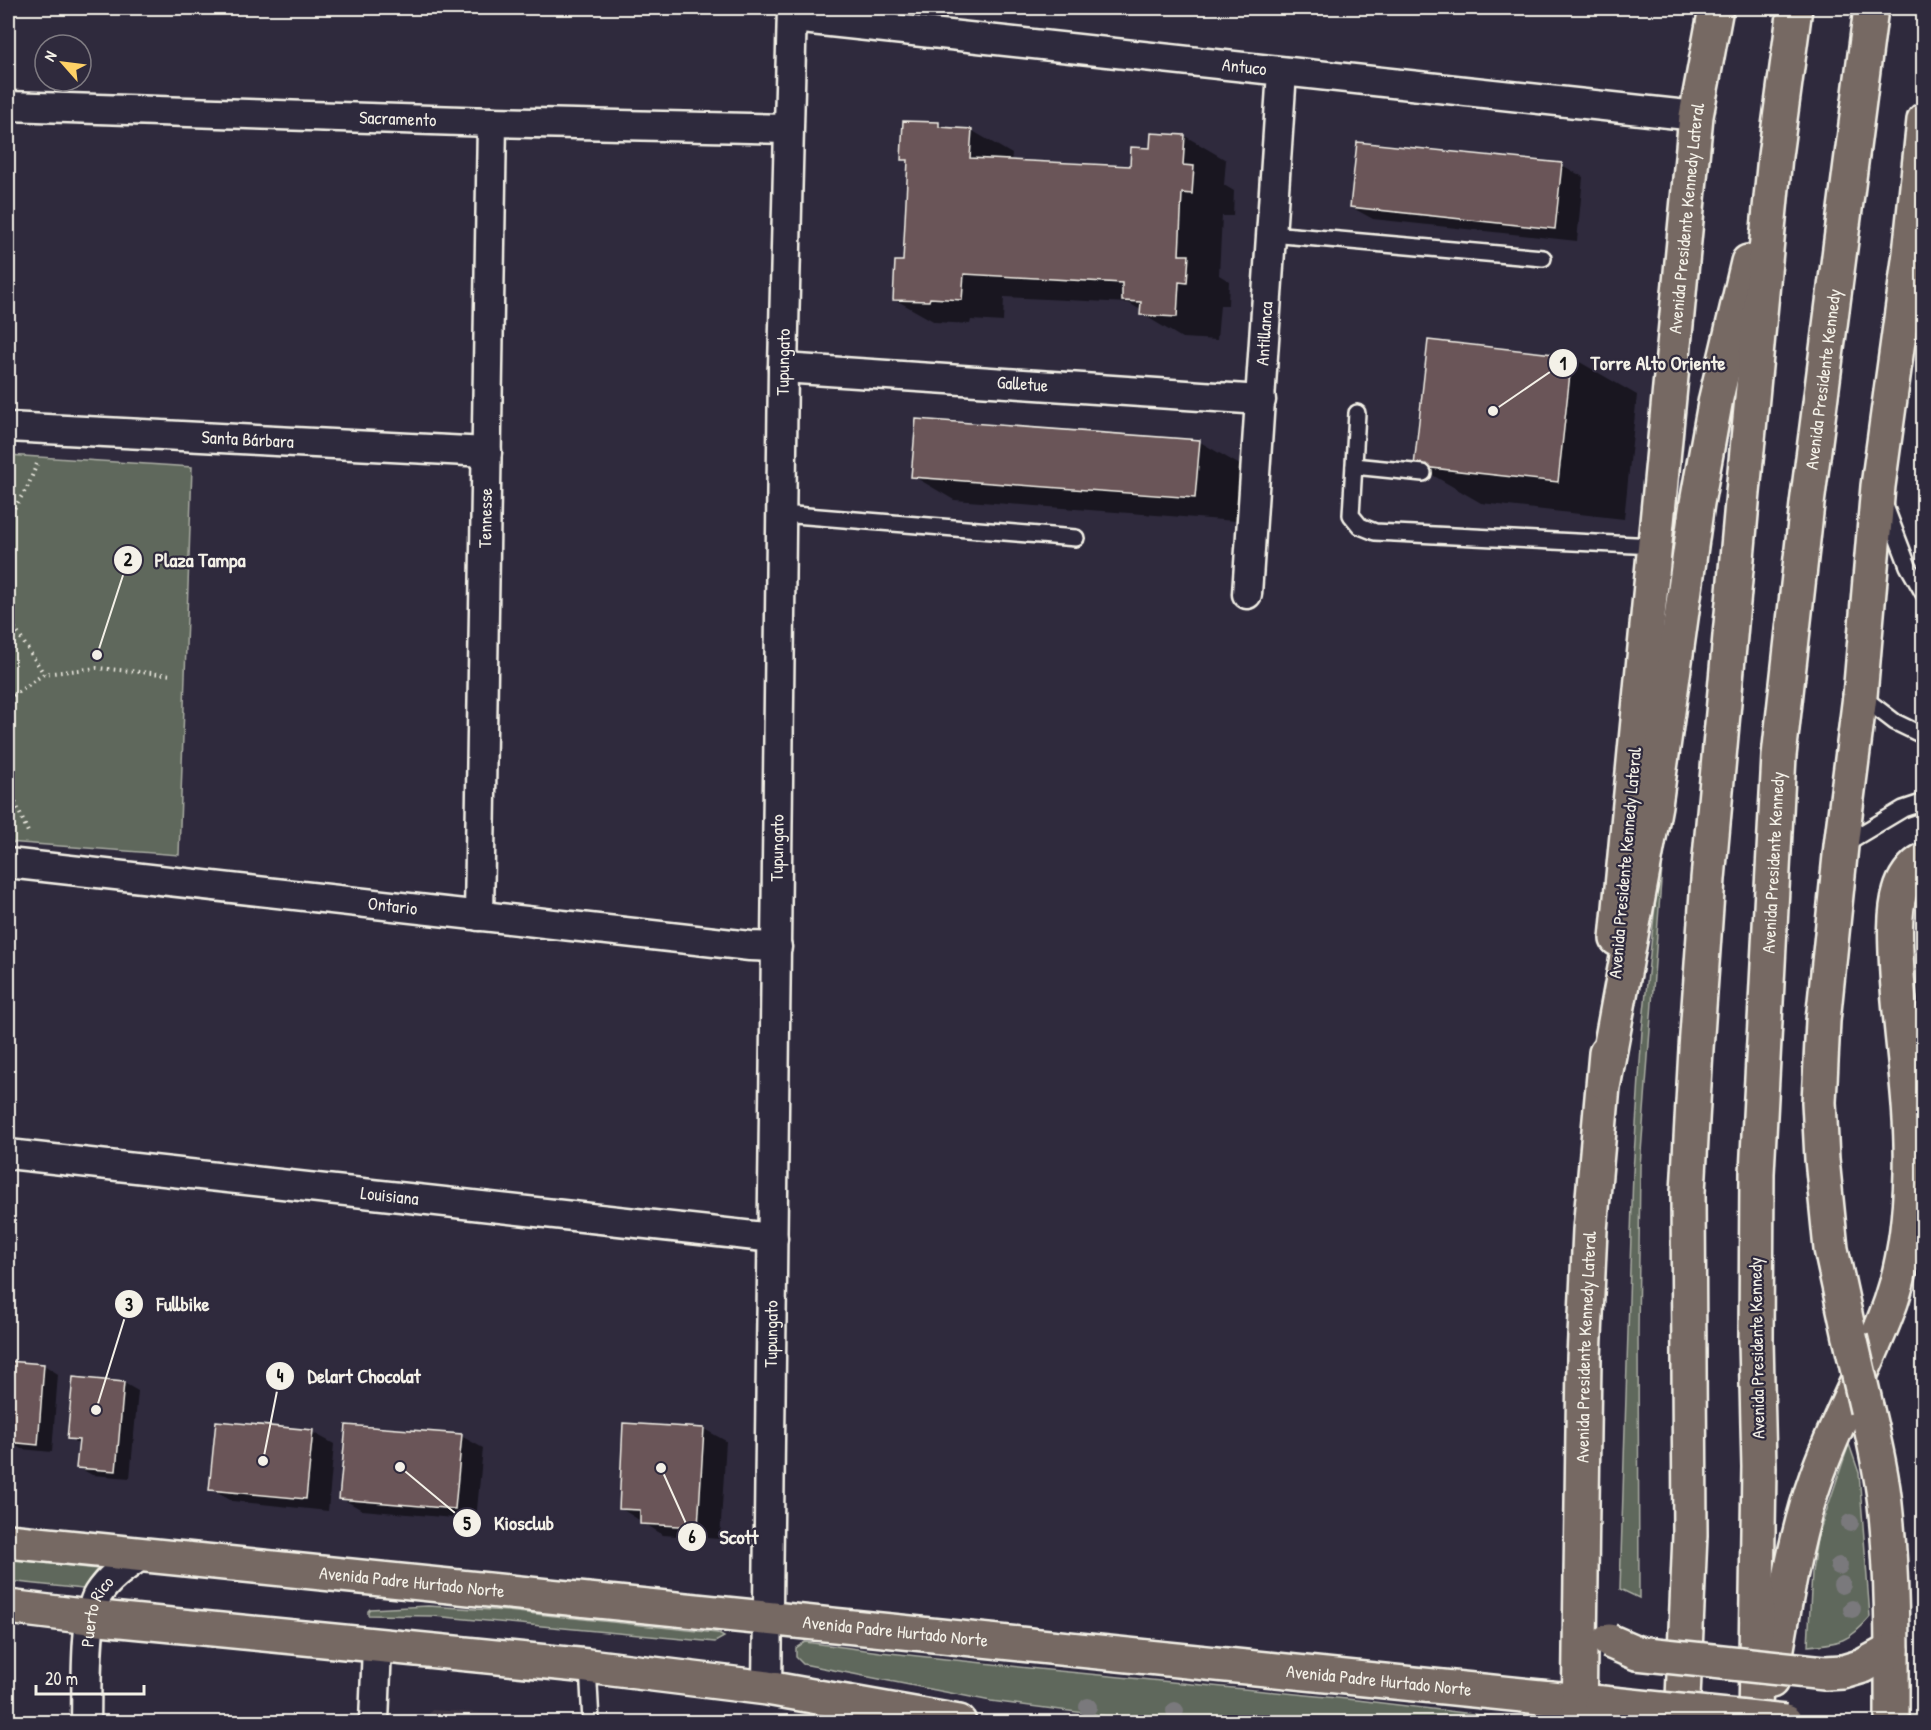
<svg xmlns="http://www.w3.org/2000/svg" width="1931" height="1730" viewBox="0 0 1931 1730" font-family="'Patrick Hand',sans-serif">
  <style>
    .built { fill: #413745 }
    .green { fill: #5e675b; stroke: #a9aca2; stroke-width: 1.5 }
    .shadow { fill: #0007 }
    .building { fill: #6a5558; stroke: #f4f1e8; stroke-width: 1.5 }
    .lines { fill: none; stroke-linecap: round; stroke-linejoin: round }
    .service-casing { stroke: #f4f1e8; stroke-width: 20 }
    .minor-casing { stroke: #f4f1e8; stroke-width: 33 }
    .primary-casing { stroke: #f4f1e8; stroke-width: 38 }
    .motorway-casing { stroke: #f4f1e8; stroke-width: 38 }
    .path { stroke: #f4f1e8; stroke-width: 4; stroke-dasharray: 1.5 4.5; stroke-linecap: butt }
    .service { stroke: #2f2a3d; stroke-width: 15 }
    .minor { stroke: #2f2a3d; stroke-width: 28 }
    .primary { stroke: #766964; stroke-width: 33 }
    .motorway { stroke: #766964; stroke-width: 33 }
    .primary-bridge-casing { stroke: #f4f1e8; stroke-width: 38; stroke-linecap: butt }
    .primary-bridge { stroke: #766964; stroke-width: 33 }
    .tree { fill: #7a797c }
    .labels { text-anchor: middle; stroke-width: 4.5; stroke-linejoin: round; paint-order: stroke }
    .street-label { font-size: 18px; fill: #f4f1e8; stroke: #2f2a3d }
    .leader { fill: none; stroke: #f4f1e8; stroke-width: 2 }
    .callout-dot { fill: #f4f1e8; stroke: #2f2a3d; stroke-width: 2 }
    .mark-label { font-size: 18px; text-anchor: middle; font-weight: bold; fill: #111 }
    .callout-label { font-size: 20px; text-anchor: middle; font-weight: bold; fill: #f4f1e8; stroke: #2f2a3d; stroke-width: 4.5; stroke-linejoin: round; paint-order: stroke }
  </style>
  <rect width="100%" height="100%" fill="#2f2a3d"/>
  <filter id="ink" filterUnits="userSpaceOnUse"><feTurbulence type="fractalNoise" baseFrequency=".0167" numOctaves="2"/><feDisplacementMap in="SourceGraphic" scale="12" xChannelSelector="R" yChannelSelector="G"/><feConvolveMatrix kernelMatrix="1 2 1 2 8 2 1 2 1" color-interpolation-filters="sRGB"/></filter>
  <g filter="url(#ink)">
    <g class="built">
      <polygon points="1923,1459 1924,1603 1923,1603 1920,1596"/>
      <polygon points="432,1710 577,1719 621,1722 424,1722"/>
    </g>
    <g class="green">
      <polygon points="8,455 192,467 179,855 8,842"/>
      <polygon points="1669,772 1640,1166 1638,1335 1639,1598 1620,1589 1633,1172 1642,1031"/>
      <path d="M1849 1444 1859 1473 1870 1617C1849 1642 1840 1643 1808 1646L1812 1572 1817 1539Z"/>
      <polygon points="8,1559 97,1569 83,1589 8,1581"/>
      <polygon points="428,1606 507,1611 717,1633 724,1637 715,1642 433,1616 368,1615 368,1611 370,1609"/>
      <polygon points="805,1642 880,1652 1038,1669 1357,1700 1539,1722 1154,1722 991,1701 803,1664 796,1657 796,1648"/>
    </g>
    <g class="shadow">
      <polygon points="939,124 947,129 971,130 1012,154 1011,162 1131,168 1151,149 1185,136 1226,160 1224,185 1234,191 1233,216 1222,216 1219,275 1229,281 1228,305 1220,305 1217,340 1182,338 1142,314 1142,311 1129,303 1004,297 1003,322 971,320 970,324 935,322 894,299 904,262 910,163 903,159"/>
      <polygon points="1358,144 1562,165 1583,177 1577,241 1373,219 1351,207"/>
      <polygon points="1571,357 1637,395 1624,519 1481,503 1415,465"/>
      <polygon points="1200,442 1240,465 1236,521 954,500 913,476"/>
      <polygon points="9,1362 44,1365 58,1374 52,1452 21,1449 8,1441"/>
      <polygon points="124,1383 138,1391 130,1478 92,1475 78,1467 80,1445 69,1438"/>
      <polygon points="704,1429 726,1441 720,1539 663,1535 620,1508"/>
      <polygon points="312,1432 334,1444 328,1511 232,1501 211,1489"/>
      <polygon points="461,1436 483,1448 476,1520 362,1510 341,1498"/>
    </g>
    <g class="building">
      <polygon points="903,121 939,122 939,127 972,129 970,158 1130,166 1131,147 1150,148 1151,133 1185,135 1183,165 1194,166 1192,194 1182,193 1179,255 1189,255 1187,283 1179,282 1177,317 1140,315 1141,302 1122,301 1122,283 964,274 962,300 930,298 929,301 893,300 895,261 903,261 908,160 901,160"/>
      <polygon points="1357,142 1562,163 1555,229 1350,207"/>
      <polygon points="1428,340 1572,356 1558,482 1414,466"/>
      <polygon points="916,419 1200,440 1195,498 911,477"/>
      <polygon points="8,1361 44,1364 38,1445 8,1442"/>
      <polygon points="73,1377 124,1382 116,1471 76,1468 79,1440 67,1439"/>
      <polygon points="216,1421 313,1430 306,1499 209,1490"/>
      <polygon points="623,1423 704,1428 698,1527 640,1524 640,1510 619,1509"/>
      <polygon points="346,1425 462,1434 455,1509 339,1499"/>
    </g>
    <g class="lines">
      <g class="service-casing">
        <g id="service">
          <polyline points="1271,234 1543,258"/>
          <polyline points="1357,413 1351,515 1360,526 1375,532 1654,546"/>
          <polyline points="1354,466 1423,473"/>
          <polyline points="1884,503 1908,566 1924,594"/>
          <polyline points="782,514 1076,538"/>
          <polyline points="1861,696 1895,722 1924,736"/>
          <polyline points="1841,846 1903,809 1924,802"/>
          <polyline points="588,1666 591,1722"/>
          <polyline points="832,1722 834,1699"/>
        </g>
      </g>
      <g class="minor-casing">
        <g id="minor">
          <path id="s1" d="M793 18 1696 116"/>
          <path id="s2" d="M8 106 492 122 788 129"/>
          <path id="s3" d="M783 368 1261 400"/>
          <path id="s4" d="M8 427 487 452"/>
          <path id="s5" d="M1247 594 1282 72"/>
          <path id="s6" d="M8 863 750 946 777 947"/>
          <path id="s7" d="M479 916 492 122"/>
          <path id="s8" d="M8 1154 773 1238"/>
          <path id="s9" d="M767 1688 783 368 792 8"/>
          <path id="s10" d="M86 1722C87 1693 84 1616 98 1594 109 1577 126 1566 143 1554"/>
          <polyline points="374,1722 377,1646"/>
        </g>
      </g>
      <g class="primary-casing">
        <g id="primary">
          <path id="s11" d="M1617 939 1696 116 1716 8"/>
          <polyline points="1850,1337 1831,1249 1822,1159 1819,1102 1823,1021 1841,846 1860,696 1878,486 1910,253 1924,120"/>
          <path d="M1867 1410C1875 1444 1883 1479 1886 1514 1893 1584 1892 1653 1892 1722"/>
          <path id="s12" d="M8 1541 1600 1703"/>
          <polyline points="8,1607 90,1617 588,1666 767,1688 959,1722"/>
          <polyline points="1843,1672 1863,1666 1892,1650"/>
          <path id="s13" d="M1579 1722 1584 1358 1590 1230 1606 1053"/>
        </g>
      </g>
      <g class="motorway-casing">
        <g id="motorway">
          <polyline points="1604,1082 1655,805 1697,503 1716,398 1748,262"/>
          <path d="M1771 1681C1784 1613 1793 1543 1816 1478 1837 1418 1870 1362 1891 1302 1905 1261 1910 1216 1911 1173 1913 1107 1901 1040 1897 974 1896 950 1893 915 1900 892 1903 880 1912 866 1924 860"/>
          <polyline points="1682,1722 1690,1535 1688,1192 1696,1049 1708,879 1742,503 1775,156 1795,8"/>
          <path id="s14" d="M1755 1722 1759 1467 1756 1341 1757 1173 1779 756 1807 504 1871 8"/>
        </g>
      </g>
      <g class="path">
        <polyline points="8,518 28,486 38,461"/>
        <polyline points="8,618 44,674"/>
        <polyline points="8,699 44,674 97,668 173,675"/>
        <polyline points="8,786 28,832"/>
      </g>
      <use href="#service" class="service"/>
      <use href="#minor" class="minor"/>
      <use href="#primary" class="primary"/>
      <use href="#motorway" class="motorway"/>
      <g class="primary-bridge-casing">
        <g id="primary-bridge">
          <polyline points="1850,1337 1867,1410"/>
          <polyline points="1609,1641 1637,1653 1825,1673 1843,1672"/>
          <polyline points="1602,1703 1785,1722"/>
        </g>
      </g>
      <use href="#primary-bridge" class="primary-bridge"/>
    </g>
    <g class="tree">
      <circle cx="1850" cy="1523" r="9"/>
      <circle cx="1839" cy="1566" r="9"/>
      <circle cx="1842" cy="1585" r="9"/>
      <circle cx="1852" cy="1609" r="9"/>
      <circle cx="1088" cy="1707" r="9"/>
      <circle cx="1175" cy="1711" r="9"/>
    </g>
  </g>
  <g class="labels">
    <g class="street-label">
      <text dy="6" stroke="none"><textPath href="#s1" startOffset="454">Antuco</textPath></text>
      <text dy="6" stroke="none"><textPath href="#s2" startOffset="390">Sacramento</textPath></text>
      <text dy="6" stroke="none"><textPath href="#s11" startOffset="724">Avenida Presidente Kennedy Lateral</textPath></text>
      <text dy="6" stroke="none"><textPath href="#s5" startOffset="261">Antillanca</textPath></text>
      <text dy="6" stroke="none"><textPath href="#s9" startOffset="1326">Tupungato</textPath></text>
      <text dy="6" stroke="none"><textPath href="#s14" startOffset="1346">Avenida Presidente Kennedy</textPath></text>
      <text dy="6" stroke="none"><textPath href="#s3" startOffset="240">Galletue</textPath></text>
      <text dy="6" stroke="none"><textPath href="#s4" startOffset="240">Santa Bárbara</textPath></text>
      <text dy="6" stroke="none"><textPath href="#s7" startOffset="398">Tennesse</textPath></text>
      <text dy="6" stroke="none"><textPath href="#s9" startOffset="840">Tupungato</textPath></text>
      <text dy="6" stroke="none"><textPath href="#s14" startOffset="860">Avenida Presidente Kennedy</textPath></text>
      <text transform="translate(1625 863) rotate(-85)" y="6">Avenida Presidente Kennedy Lateral</text>
      <text dy="6" stroke="none"><textPath href="#s6" startOffset="387">Ontario</textPath></text>
      <text dy="6" stroke="none"><textPath href="#s8" startOffset="384">Louisiana</textPath></text>
      <text dy="6" stroke="none"><textPath href="#s9" startOffset="354">Tupungato</textPath></text>
      <text dy="6" stroke="none"><textPath href="#s13" startOffset="375">Avenida Presidente Kennedy Lateral</textPath></text>
      <text transform="translate(1757 1348) rotate(-91)" y="6">Avenida Presidente Kennedy</text>
      <text dy="6" stroke="none"><textPath href="#s12" startOffset="406">Avenida Padre Hurtado Norte</textPath></text>
      <text dy="6" stroke="none"><textPath href="#s10" startOffset="112">Puerto Rico</textPath></text>
      <text dy="6" stroke="none"><textPath href="#s12" startOffset="892">Avenida Padre Hurtado Norte</textPath></text>
      <text dy="6" stroke="none"><textPath href="#s12" startOffset="1378">Avenida Padre Hurtado Norte</textPath></text>
    </g>
  </g>
  <path class="leader" d="M1493 411L1563 363M97 655L128 560M96 1410L129 1304M263 1461L280 1376M400 1467L467 1523M661 1468L692 1537"/>
  <g class="callout-dot">
    <circle cx="1493" cy="411" r="6"/>
    <circle cx="97" cy="655" r="6"/>
    <circle cx="96" cy="1410" r="6"/>
    <circle cx="263" cy="1461" r="6"/>
    <circle cx="400" cy="1467" r="6"/>
    <circle cx="661" cy="1468" r="6"/>
    <circle cx="1563" cy="363" r="15"/>
    <circle cx="128" cy="560" r="15"/>
    <circle cx="129" cy="1304" r="15"/>
    <circle cx="280" cy="1376" r="15"/>
    <circle cx="467" cy="1523" r="15"/>
    <circle cx="692" cy="1537" r="15"/>
  </g>
  <g class="mark-label">
    <text x="1563" y="370">1</text>
    <text x="128" y="566">2</text>
    <text x="129" y="1311">3</text>
    <text x="280" y="1382">4</text>
    <text x="467" y="1530">5</text>
    <text x="692" y="1543">6</text>
  </g>
  <g class="callout-label">
    <text x="1658" y="370">Torre Alto Oriente</text>
    <text x="200" y="567">Plaza Tampa</text>
    <text x="183" y="1311">Fullbike</text>
    <text x="364" y="1383">Delart Chocolat</text>
    <text x="524" y="1530">Kiosclub</text>
    <text x="739" y="1544">Scott</text>
  </g>
  <rect width="1931" height="1730" fill="none" stroke="#2f2a3d" stroke-width="30"/>
  <rect x="15" y="15" width="1901" height="1700" fill="none" stroke="#f4f1e8" stroke-width="2" filter="url(#ink)"/>
  <g transform="translate(63 63) rotate(298)"><circle r="28" fill="#2f2a3d" stroke="#7e7a81" stroke-width="1.5"/>
  <path d="M0-4.5L10 22L0 15L-10 22Z" fill="#ffd166"/>
  <text y="-9" font-size="16" font-weight="bold" text-anchor="middle" fill="#f4f1e8">N</text>
  </g>
  <path d="M36 1685v9h108v-9" fill="none" stroke="#f4f1e8" stroke-width="3"/>
  <text x="45" y="1685" font-size="18" fill="#f4f1e8" stroke="#2f2a3d" stroke-width="4.5" paint-order="stroke">20 m</text>
</svg>
